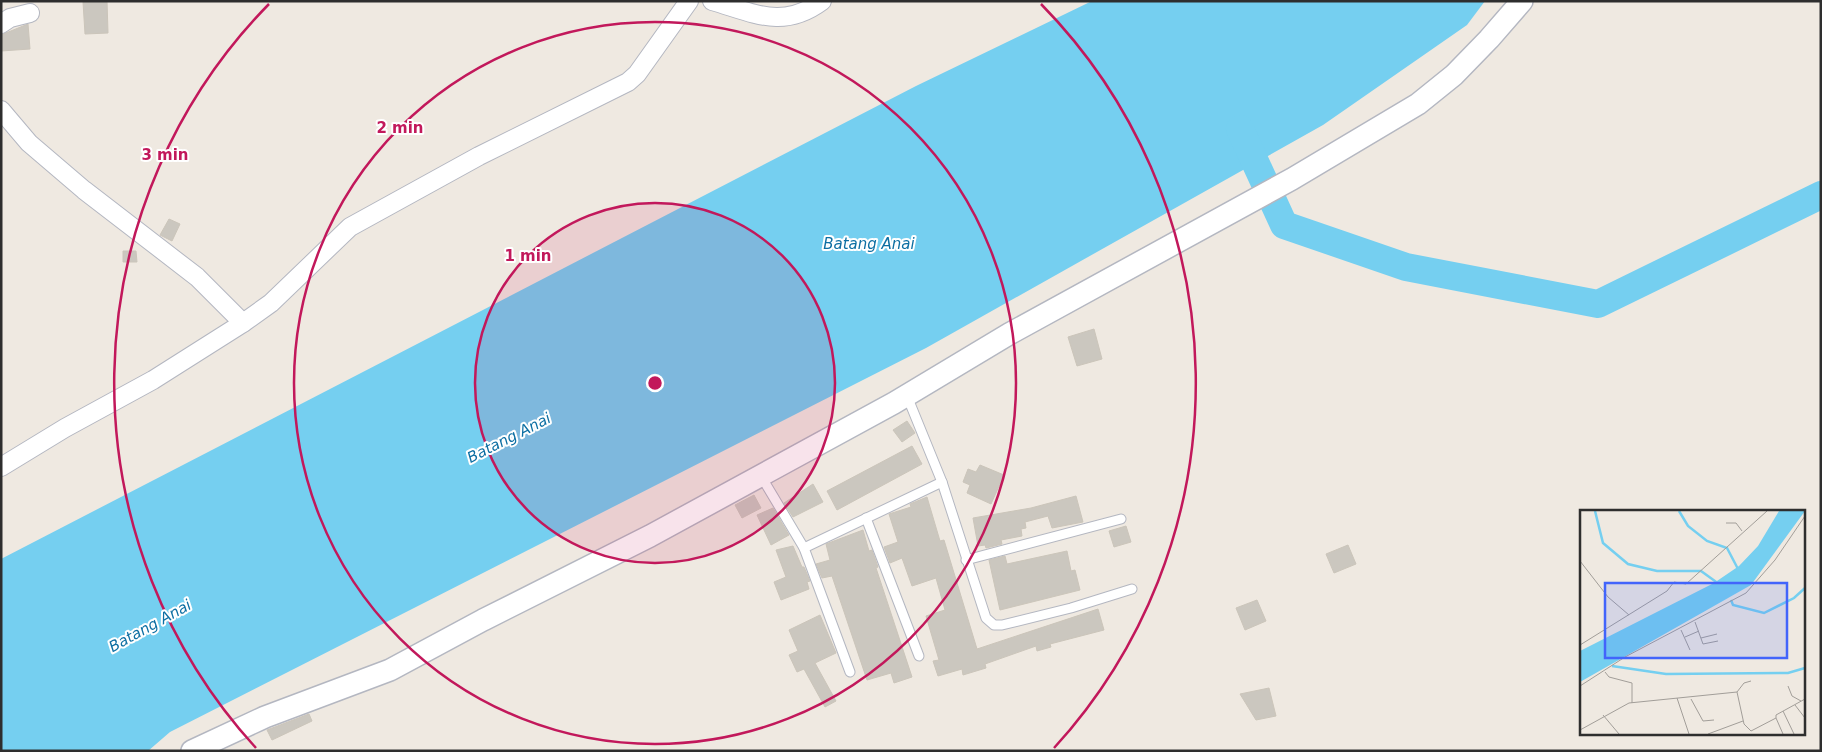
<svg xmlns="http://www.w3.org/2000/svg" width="1822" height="752" viewBox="0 0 1822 752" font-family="'DejaVu Sans',sans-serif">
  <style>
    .water { fill: #75cff0 }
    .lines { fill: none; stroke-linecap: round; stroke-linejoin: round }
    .river { stroke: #75cff0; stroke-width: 28 }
    .building { fill: #cbc7bf; stroke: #cbc5ba }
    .service-casing { stroke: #b4b7c1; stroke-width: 11 }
    .minor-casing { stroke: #b4b7c1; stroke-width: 20 }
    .tertiary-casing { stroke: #b4b7c1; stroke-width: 24 }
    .service { stroke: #fff; stroke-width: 9 }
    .minor { stroke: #fff; stroke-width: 18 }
    .tertiary { stroke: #fff; stroke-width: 21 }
    .ring { fill: none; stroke: #c2185b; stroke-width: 2.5 }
    .labels { text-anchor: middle; stroke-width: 4; stroke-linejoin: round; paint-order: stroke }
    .water-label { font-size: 15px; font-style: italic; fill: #0d6fa3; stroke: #fff }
    .inset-river { fill: none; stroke: #75cff0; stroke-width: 2.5 }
    .inset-road { fill: none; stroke: #a29e99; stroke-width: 1 }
    .view { fill: #4264fb; fill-opacity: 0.15; stroke: #4264fb; stroke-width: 2.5 }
    .inset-edge { fill: none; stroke: #2e2e2e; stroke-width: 2.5 }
    .centre { fill: #c2185b; stroke: #fff; stroke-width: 2.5 }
    .ring-label { font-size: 15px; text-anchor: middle; font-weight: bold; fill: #c2185b; stroke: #fff; stroke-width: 4; stroke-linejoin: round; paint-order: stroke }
  </style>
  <rect width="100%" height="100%" fill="#efe9e1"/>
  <polygon class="water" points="1092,1 1485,1 1467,25 1323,125 926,348 170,732 148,751 1,751 1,559 916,86"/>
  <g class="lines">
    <polyline class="river" points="1240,129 1284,225 1406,267 1598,304 1821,195"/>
  </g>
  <g class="building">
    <polygon points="107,1 108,33 85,34 83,2"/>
    <polygon points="28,24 30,49 1,51 1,35"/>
    <polygon points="169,219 180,224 172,241 160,235"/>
    <polygon points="123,251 136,251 137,262 123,262"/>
    <polygon points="1094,329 1102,359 1077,366 1068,337"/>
    <polygon points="907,421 915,433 902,442 893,430"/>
    <polygon points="912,446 922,464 837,510 827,491"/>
    <polygon points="980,465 1004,475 991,504 967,493 970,485 963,482 968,469 976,472"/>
    <polygon points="813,484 823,502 793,517 784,503"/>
    <polygon points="754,495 761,508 742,518 735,505"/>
    <polygon points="1076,496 1083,522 1052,528 1048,516 1025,522 1026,528 1021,529 1022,536 1001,540 1002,544 986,548 985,545 978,546 973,518 1031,508"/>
    <polygon points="927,497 940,541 944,540 977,649 1098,609 1104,630 1050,644 1051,647 1037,651 1036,646 985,664 986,668 963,675 962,669 938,676 933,661 939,660 926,616 945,610 936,578 912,586 902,558 890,563 884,547 898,542 889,514 911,507 910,504"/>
    <polygon points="773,508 789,535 771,545 757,515"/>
    <polygon points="1126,526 1131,542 1114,547 1109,531"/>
    <polygon points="863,530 869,551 872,550 878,567 876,568 912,677 894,683 891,673 867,680 832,576 822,578 816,564 830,560 826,544"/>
    <polygon points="1348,545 1356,564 1334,573 1326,554"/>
    <polygon points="793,546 802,567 804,567 810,581 807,582 809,589 781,600 774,582 786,577 776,550"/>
    <polygon points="1067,551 1071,571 1075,570 1080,590 1000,610 989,560 1005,556 1007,564"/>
    <polygon points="1257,600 1266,621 1245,630 1236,608"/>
    <polygon points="820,615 836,653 815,663 836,701 825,707 804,669 797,672 789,655 798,651 789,630"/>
    <polygon points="1269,688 1276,716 1256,720 1240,694"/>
    <polygon points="309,714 312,721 272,740 267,730"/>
  </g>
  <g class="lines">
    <g class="service-casing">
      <g id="service">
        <polyline points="907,396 942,482 986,618 994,625 1002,625 1071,608 1132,589"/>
        <polyline points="761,476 804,548 850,672"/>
        <polyline points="866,518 919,656"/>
        <polyline points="804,548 942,482"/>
        <polyline points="966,560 1121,519"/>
      </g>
    </g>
    <g class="minor-casing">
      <g id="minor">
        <path d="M712 1C754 13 783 30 822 1"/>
        <polyline points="1,24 10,18 30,13"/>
        <polyline points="1,110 29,143 84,190 197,277 243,323"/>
        <polyline points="1,467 65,428 153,380 243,323 271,303 350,227 479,156 628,82 637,74 689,1"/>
      </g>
    </g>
    <g class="tertiary-casing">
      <polyline id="tertiary" points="192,751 265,717 390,670 483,620 650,536 894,403 1009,334 1292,179 1418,104 1454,75 1489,39 1522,1"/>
    </g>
    <use href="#service" class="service"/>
    <use href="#minor" class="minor"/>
    <use href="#tertiary" class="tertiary"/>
  </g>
  <circle cx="655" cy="383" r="180" fill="#c2185b" fill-opacity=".12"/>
  <g class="ring">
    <circle cx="655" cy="383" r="180"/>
    <circle cx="655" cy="383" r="361"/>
    <path d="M256 748A541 541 0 0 1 269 4M1041 4A541 541 0 0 1 1054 748"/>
  </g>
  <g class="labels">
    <g class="water-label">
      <text x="869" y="249">Batang Anai</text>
      <text transform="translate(509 438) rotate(-27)" y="5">Batang Anai</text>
      <text transform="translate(150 626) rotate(-29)" y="5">Batang Anai</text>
    </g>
  </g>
  <g transform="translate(1580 510)">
    <rect width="225" height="225" fill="#efe9e1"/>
    <path d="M199 1H225L171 75 0 172V141L134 73 159 56 178 36Z" fill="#75cff0"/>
    <path class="inset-river" d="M15 1 23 33 48 54 77 61H121L139 74M99 1 108 16 127 31 147 38 158 59M151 90 153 95 184 103 214 88 225 78M32 156 86 164 208 163 225 158"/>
    <path class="inset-road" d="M146 13H156L162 21M0 51 28 87 49 105M115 112 123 134 138 131M101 120 110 140M105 127 119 121M121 128 137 124M0 135 87 81 94 72 106 74 187 1M25 162 29 167 52 173V193M171 171 164 173 157 182 164 214 171 221 196 208 203 224M0 176 45 147 166 83 195 50 225 6M208 176 212 186 221 191M97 188 109 224M111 189 123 211 134 210M215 195 225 208M203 201 214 224M23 205 39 224M196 208V205L225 189M0 220 49 193 157 182M128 224 163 211"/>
    <path class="view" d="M25 73H207V148H25Z"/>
    <rect width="225" height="225" class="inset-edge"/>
  </g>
  <circle cx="655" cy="383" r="8" class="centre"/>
  <g class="ring-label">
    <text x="400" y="133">2 min</text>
    <text x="165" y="160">3 min</text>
    <text x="528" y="261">1 min</text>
  </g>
  <rect width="1822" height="752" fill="none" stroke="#2e2e2e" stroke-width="5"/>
</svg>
